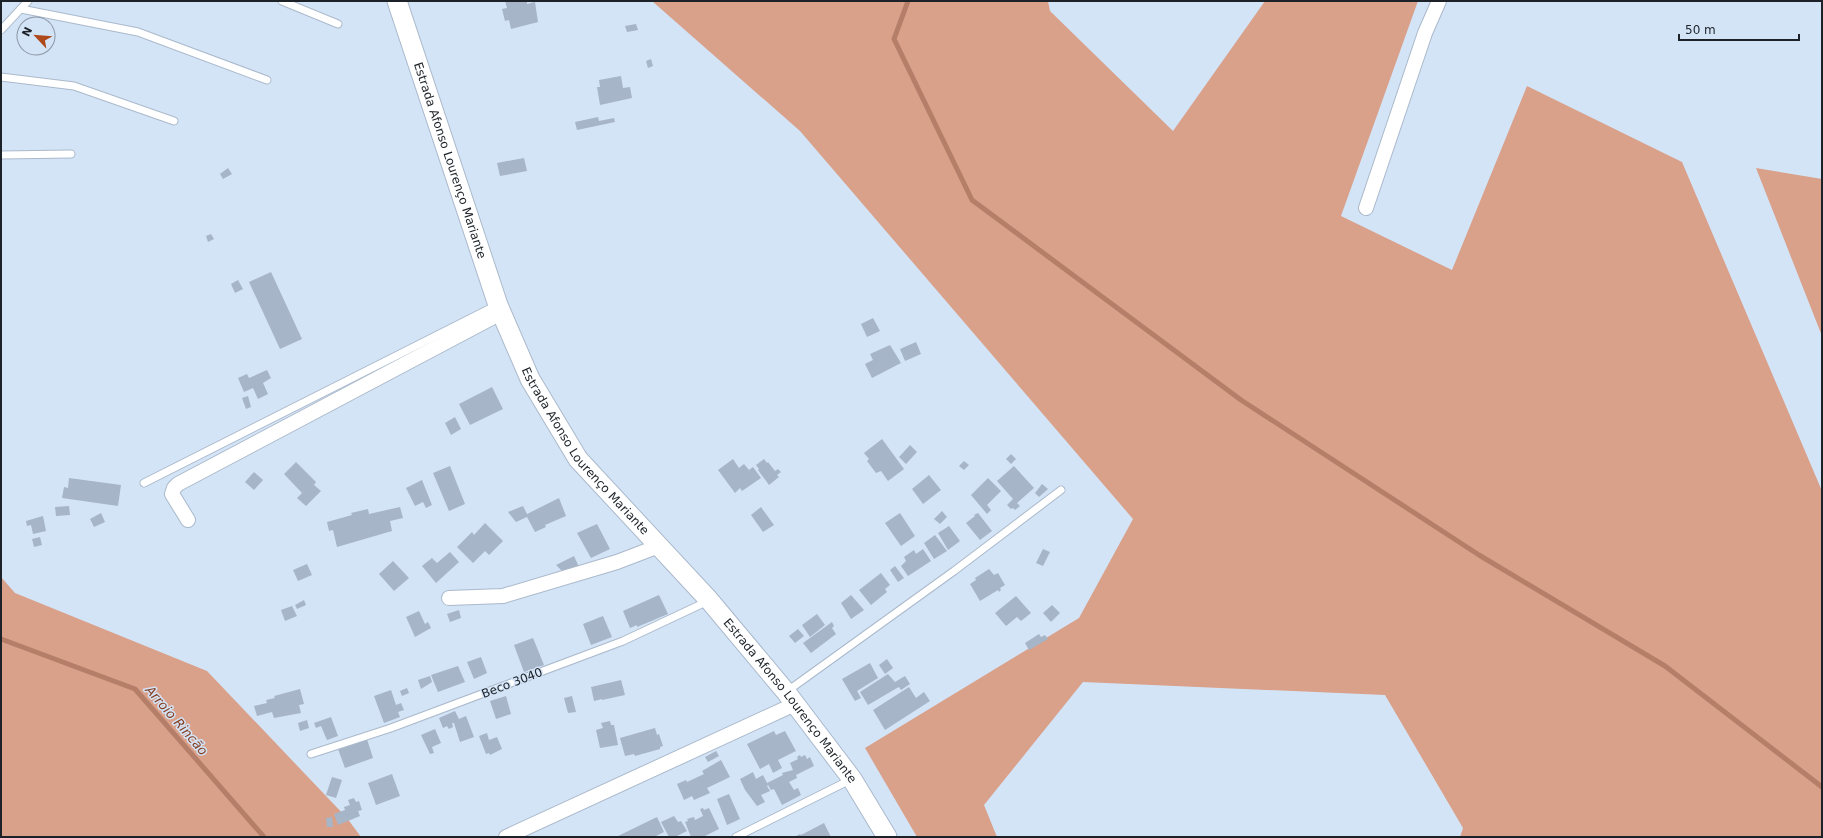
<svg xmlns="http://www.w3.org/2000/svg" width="1823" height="838" viewBox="0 0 1823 838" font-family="'DejaVu Sans',sans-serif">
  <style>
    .forest { fill: #d9a08a }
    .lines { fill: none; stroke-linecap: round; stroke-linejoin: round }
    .stream { stroke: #b57e69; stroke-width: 5 }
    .building { fill: #a6b5c7 }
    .service-casing { stroke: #aab9cb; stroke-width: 9 }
    .minor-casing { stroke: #aab9cb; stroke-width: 16 }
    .secondary-casing { stroke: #aab9cb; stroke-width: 21 }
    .service { stroke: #fff; stroke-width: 7 }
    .minor { stroke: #fff; stroke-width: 14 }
    .secondary { stroke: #fff; stroke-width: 19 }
    .labels { text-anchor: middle; stroke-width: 3; stroke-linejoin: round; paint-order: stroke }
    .street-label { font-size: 12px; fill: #1c2228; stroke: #d4e4f7 }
    .water-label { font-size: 13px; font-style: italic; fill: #843e22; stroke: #d4e4f7 }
  </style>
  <rect width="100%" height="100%" fill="#d4e4f7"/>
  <g class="forest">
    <polygon points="652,1 1048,1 1050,11 1173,131 1265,1 1418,1 1341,216 1452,270 1527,86 1682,162 1822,491 1822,837 1460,837 1463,828 1385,695 1083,682 984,805 997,837 917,837 865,748 1079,618 1133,519 800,131"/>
    <polygon points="1756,168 1822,179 1822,336"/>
    <polygon points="1,577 15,593 207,671 347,818 361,837 1,837"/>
  </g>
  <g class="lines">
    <g class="stream">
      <polyline points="908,1 894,39 972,200 1241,400 1479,555 1665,666 1822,787"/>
      <polyline points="1,639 135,689 264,837"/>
    </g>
  </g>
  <g class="building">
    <polygon points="505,1 527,1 527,4 535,2 538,22 511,29 509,20 505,21 502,9 507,8"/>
    <polygon points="636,24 638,30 627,32 625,26"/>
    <polygon points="651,59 653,66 648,68 646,61"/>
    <polygon points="621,76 623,88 630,87 632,98 600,105 597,87 600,87 599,80"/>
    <polygon points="598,117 599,121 614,118 615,122 577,130 575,122"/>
    <polygon points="524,158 527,171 500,176 497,163"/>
    <polygon points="228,168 232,174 223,179 220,174"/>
    <polygon points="211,234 214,239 208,242 206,236"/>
    <polygon points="271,272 302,339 280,349 249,282"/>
    <polygon points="238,280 243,289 235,293 231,284"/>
    <polygon points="873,318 880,331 867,337 861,324"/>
    <polygon points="916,342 921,354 905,361 900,349"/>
    <polygon points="890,345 901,363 872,378 865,364 873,360 870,354"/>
    <polygon points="267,370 271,378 263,383 268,394 258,399 253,388 244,392 238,378 247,374 249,378"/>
    <polygon points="492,387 503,409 470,425 459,404"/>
    <polygon points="248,396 251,407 246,409 242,398"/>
    <polygon points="455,417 461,429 451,435 445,423"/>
    <polygon points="882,439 904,469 888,481 881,471 876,473 867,461 869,459 864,453"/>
    <polygon points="910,445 917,452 906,464 899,457"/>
    <polygon points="1011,454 1016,459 1011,464 1006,459"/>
    <polygon points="733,459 739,468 744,464 749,470 753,467 761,478 742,491 740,488 735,493 718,470"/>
    <polygon points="764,459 767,463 768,462 775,471 778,469 781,472 777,475 779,477 769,485 758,470 759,469 756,465"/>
    <polygon points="964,461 969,465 964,470 959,466"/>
    <polygon points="296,462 316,482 314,485 321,491 306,506 297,498 302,493 284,474"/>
    <polygon points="450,466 465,504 449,511 433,473"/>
    <polygon points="1014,466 1034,488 1017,503 1020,506 1015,510 1013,508 1011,509 1007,505 1013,499 997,481"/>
    <polygon points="254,472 263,480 254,490 245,482"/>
    <polygon points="929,475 941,490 923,504 912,489"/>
    <polygon points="69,478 121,485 118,506 62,498 64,487 68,488"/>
    <polygon points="988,478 1001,491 987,505 991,510 987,514 971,495"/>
    <polygon points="422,480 432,505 426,508 423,502 415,506 406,488"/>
    <polygon points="1042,484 1048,489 1039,497 1035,493"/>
    <polygon points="559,498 566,516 545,525 546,527 535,532 527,517 516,522 508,512 523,506 527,514"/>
    <polygon points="69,506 70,515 56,516 55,507"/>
    <polygon points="400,507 403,518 390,521 392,531 337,547 333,530 329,531 327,522 352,515 351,513 368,509 369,514"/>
    <polygon points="761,507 774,525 763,532 751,515"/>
    <polygon points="942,511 947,517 940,524 934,519"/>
    <polygon points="101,513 105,522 94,527 90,519"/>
    <polygon points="900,513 915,536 901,546 885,523"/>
    <polygon points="978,513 992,531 980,540 966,523 975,516 974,515"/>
    <polygon points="43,516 46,531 33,534 31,525 27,526 26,521"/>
    <polygon points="485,523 503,541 489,555 485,551 473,563 457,547 472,532 474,535"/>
    <polygon points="597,524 610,549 591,558 577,533"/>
    <polygon points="949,526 960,541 948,550 938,533"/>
    <polygon points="935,535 947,551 934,559 924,543"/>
    <polygon points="40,537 42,545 34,547 32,539"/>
    <polygon points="923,549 931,561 908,576 901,566 906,561 904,557 914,550 916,554"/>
    <polygon points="1043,549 1050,552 1043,566 1036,563"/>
    <polygon points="450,552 459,562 436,583 422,566 432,558 437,563"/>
    <polygon points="574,556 579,567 565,574 556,565"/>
    <polygon points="393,561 409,578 394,591 379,574"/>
    <polygon points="307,564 312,575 298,581 293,570"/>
    <polygon points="895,566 904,578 898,582 890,570"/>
    <polygon points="989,569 994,575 998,573 1005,585 1000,588 1001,590 999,592 998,590 980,601 970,584 976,580 975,578"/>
    <polygon points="881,573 890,585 885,589 887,592 871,605 859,590"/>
    <polygon points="659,595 668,614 637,627 637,625 630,628 623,611"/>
    <polygon points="851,595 864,610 851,619 841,603"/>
    <polygon points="1016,596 1031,613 1021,621 1017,617 1006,626 995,613"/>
    <polygon points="304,600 306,605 297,609 295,605"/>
    <polygon points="1052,605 1060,613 1051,622 1043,613"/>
    <polygon points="292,606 297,616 285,621 281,610"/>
    <polygon points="459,610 461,618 450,622 447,614"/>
    <polygon points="419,611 425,624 428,622 431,628 415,637 406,617"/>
    <polygon points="817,614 825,625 810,637 802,625"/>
    <polygon points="603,616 612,637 591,645 583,624"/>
    <polygon points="832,622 834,626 832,628 836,634 811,653 803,643"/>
    <polygon points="798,629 804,636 795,643 789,636"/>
    <polygon points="1039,634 1041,637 1045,635 1048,639 1029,650 1025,643"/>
    <polygon points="533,638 544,665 524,672 514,645"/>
    <polygon points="481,657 487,673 474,679 467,662"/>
    <polygon points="887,659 893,668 885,674 879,665"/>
    <polygon points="870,663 878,678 857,691 861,698 855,701 842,679"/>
    <polygon points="458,666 465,682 438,692 431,675"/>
    <polygon points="888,674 895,682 905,676 910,684 901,690 899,687 897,688 868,705 860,692"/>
    <polygon points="430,676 432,682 421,689 418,680"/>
    <polygon points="621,680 625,695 602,700 602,699 594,701 591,687"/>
    <polygon points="909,687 916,698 924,692 930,701 885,730 873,710"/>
    <polygon points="407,688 409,693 402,696 400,691"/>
    <polygon points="300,689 304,704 299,705 301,713 274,718 272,712 257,716 254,706 267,703 266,700 275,698 274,696"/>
    <polygon points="391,690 396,705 401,703 404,710 398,712 400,717 384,723 374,696"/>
    <polygon points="506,696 511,714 496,719 490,701"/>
    <polygon points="572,696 576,712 568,713 564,698"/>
    <polygon points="455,711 459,719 466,716 474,737 460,742 454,723 452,723 453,727 449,729 447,726 443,728 439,718"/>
    <polygon points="331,717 338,736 327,740 321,726 316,728 314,723"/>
    <polygon points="307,720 309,728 300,731 298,723"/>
    <polygon points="610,721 611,725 614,725 618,745 600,748 596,730 603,728 601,723"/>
    <polygon points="655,728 657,735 659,734 663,746 660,747 660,749 635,756 634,754 625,756 620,738"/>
    <polygon points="435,729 441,743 432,747 434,753 430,754 421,735"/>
    <polygon points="774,731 776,735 785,731 796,751 778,760 782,768 773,773 769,764 760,769 747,744"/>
    <polygon points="487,733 489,740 497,737 502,749 490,755 489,753 486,754 479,736"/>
    <polygon points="367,739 373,758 345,768 338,749"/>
    <polygon points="716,751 719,756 708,762 705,757"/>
    <polygon points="800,755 801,757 805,755 807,759 810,757 814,766 796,775 797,778 789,782 794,790 798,788 801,795 782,805 774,789 771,790 768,785 767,786 770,791 761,795 765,802 757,806 745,790 740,779 753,772 756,779 763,775 767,783 783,775 782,773 793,770 790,763 798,759 797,757"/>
    <polygon points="721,760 730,777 707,788 710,793 694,800 692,796 684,800 677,784 686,780 687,782 704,774 702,771"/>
    <polygon points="392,774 400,796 376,805 368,783"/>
    <polygon points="332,777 342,780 336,798 326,795"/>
    <polygon points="729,794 740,819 727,825 717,799"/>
    <polygon points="354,798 356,802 359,801 362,810 358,811 360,816 338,825 334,814 345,810 344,807 350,805 348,800"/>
    <polygon points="703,808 704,810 709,808 719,829 703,837 691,837 685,822 688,821 687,819 694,817 695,820 703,816 700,809"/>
    <polygon points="674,816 678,822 681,821 687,831 675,837 669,837 661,822"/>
    <polygon points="332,817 333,827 327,827 326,818"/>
    <polygon points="657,817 664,832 654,837 616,837"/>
    <polygon points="824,823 831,837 794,837 800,834 801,835"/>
  </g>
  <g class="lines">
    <g class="service-casing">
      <g id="service">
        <polyline points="282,1 338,24"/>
        <polyline points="21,9 138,32 267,80"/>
        <polyline points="1,30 28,1"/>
        <polyline points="1,77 74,86 174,121"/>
        <polyline points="1,155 71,154"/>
        <polyline points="144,483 497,305"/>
        <polyline points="786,692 954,571 1061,490"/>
        <polyline points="311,754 391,728 623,641 708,601"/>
        <polyline points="736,837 852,779"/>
      </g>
    </g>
    <g class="minor-casing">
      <g id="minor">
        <polyline points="1366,208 1425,33 1439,1"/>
        <polyline points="188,520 172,494 174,488 178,484 501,313"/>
        <polyline points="449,598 503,596 617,562 659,546"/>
        <polyline points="506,837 795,704"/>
      </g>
    </g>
    <g class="secondary-casing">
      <g id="secondary">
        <path id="s1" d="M397 1 498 305 530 379 578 459 709 600 786 692 852 779 887 837"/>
      </g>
    </g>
    <use href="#service" class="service"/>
    <use href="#minor" class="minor"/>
    <use href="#secondary" class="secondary"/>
  </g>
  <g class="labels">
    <g class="street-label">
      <text dy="4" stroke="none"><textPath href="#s1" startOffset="168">Estrada Afonso Lourenço Mariante</textPath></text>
      <text dy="4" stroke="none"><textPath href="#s1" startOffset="492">Estrada Afonso Lourenço Mariante</textPath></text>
      <text transform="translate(512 683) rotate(-21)" y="4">Beco 3040</text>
      <text dy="4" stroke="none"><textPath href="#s1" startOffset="816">Estrada Afonso Lourenço Mariante</textPath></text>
    </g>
    <g class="water-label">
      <text transform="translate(177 720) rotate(49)" y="5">Arroio Rincão</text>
    </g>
  </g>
  <rect width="1823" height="838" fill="none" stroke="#1c2228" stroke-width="4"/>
  <g transform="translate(36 36) rotate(296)"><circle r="19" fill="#d4e4f7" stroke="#8a96a4"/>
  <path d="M0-3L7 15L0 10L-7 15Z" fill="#ae491c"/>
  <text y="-6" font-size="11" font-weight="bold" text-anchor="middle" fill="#1c2228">N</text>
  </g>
  <path d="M1679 34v6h120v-6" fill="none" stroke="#1c2228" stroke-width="2"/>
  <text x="1685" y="34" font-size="12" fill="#1c2228" stroke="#d4e4f7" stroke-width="3" paint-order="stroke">50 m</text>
</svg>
